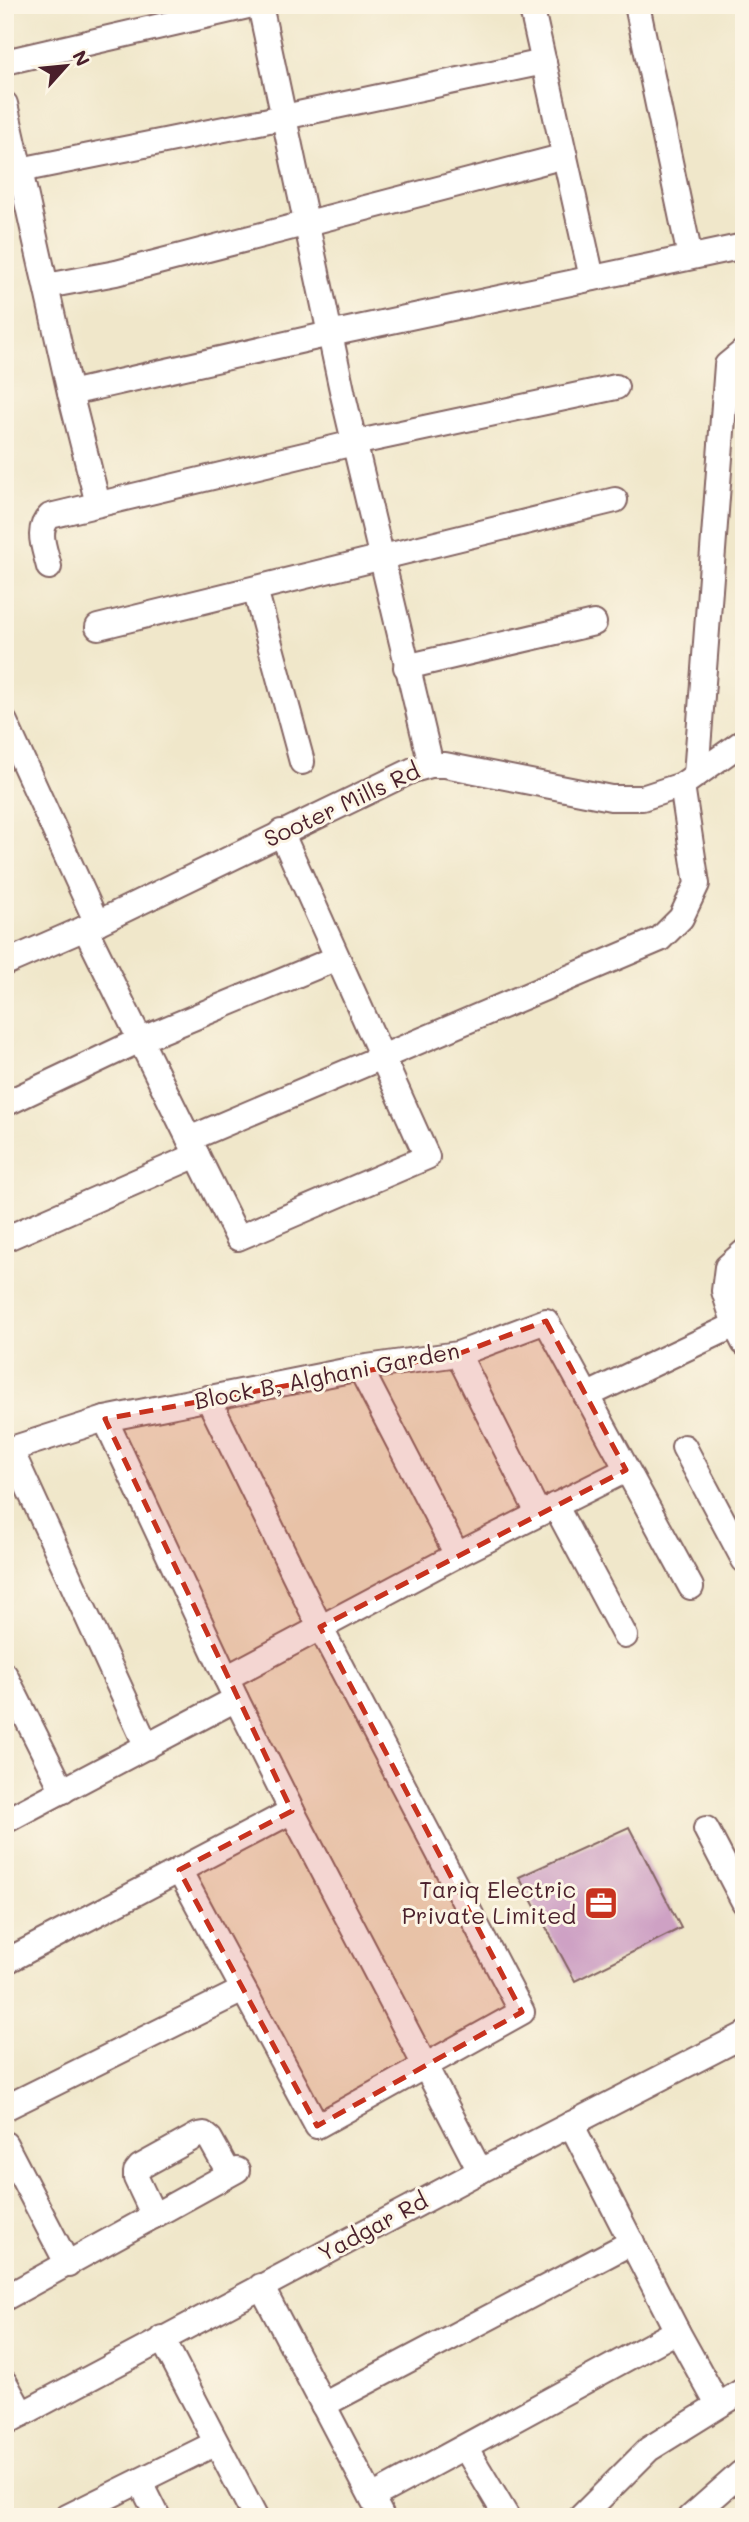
<svg xmlns="http://www.w3.org/2000/svg" width="749" height="2522" viewBox="0 0 749 2522" font-family="Mali,sans-serif">
  <style>
    .building { fill: #cea1c4 }
    .lines { fill: none; stroke-linecap: round; stroke-linejoin: round }
    .minor-casing { stroke: #846563; stroke-width: 28 }
    .minor { stroke: #fff; stroke-width: 24 }
    .marked { fill: #c8321e; fill-opacity: 0.2; stroke: #c8321e; stroke-width: 5; stroke-dasharray: 14 9; stroke-linejoin: round }
    .labels { text-anchor: middle; stroke-width: 6; stroke-linejoin: round; paint-order: stroke }
    .street-label { font-size: 23px; fill: #4a1f2b; stroke: #fcf5e5 }
    .poi-label { font-size: 23px; fill: #4a1f2b; stroke: #fcf5e5; text-anchor: end }
  </style>
  <rect width="100%" height="100%" fill="#fcf5e5"/>
  <filter id="ink" filterUnits="userSpaceOnUse"><feTurbulence type="fractalNoise" baseFrequency=".0143" numOctaves="2"/><feDisplacementMap in="SourceGraphic" scale="14" xChannelSelector="R" yChannelSelector="G"/><feConvolveMatrix kernelMatrix="1 2 1 2 8 2 1 2 1" color-interpolation-filters="sRGB"/></filter>
  <filter id="wash" filterUnits="userSpaceOnUse"><feTurbulence type="fractalNoise" baseFrequency=".00686" numOctaves="4" result="noise"/><feDisplacementMap in="SourceGraphic" scale="28" xChannelSelector="R" yChannelSelector="G"/><feGaussianBlur stdDeviation="1.57" result="paint"/><feColorMatrix in="noise" values="0 0 0 0 0 0 0 0 0 0 0 0 0 0 0 0 0 1.4 0 .05"/><feComposite in="paint" operator="in"/></filter>
  <g filter="url(#wash)">
    <rect width="100%" height="100%" fill="#f0e7ca"/>
    <g id="blocks">
      <polygon class="building" points="629,1827 681,1928 575,1981 519,1877"/>
    </g>
  </g>
  <g filter="url(#ink)">
    <use href="#blocks" fill-opacity="0" stroke="#846563" stroke-width="2"/>
    <g class="lines">
      <g class="minor-casing">
        <g id="minor">
          <polyline points="260,5 343,395 431,765"/>
          <polyline points="531,5 592,278"/>
          <polyline points="637,5 690,257"/>
          <polyline points="5,62 252,5"/>
          <polyline points="5,104 70,393 98,504"/>
          <polyline points="20,170 284,117 544,62"/>
          <polyline points="47,286 116,273 565,156"/>
          <polyline points="70,393 330,334 744,246"/>
          <path d="M49 567C45 549 35 530 50 516L354 443 616 387"/>
          <polyline points="255,589 302,762"/>
          <polyline points="98,627 615,500"/>
          <polyline points="406,667 594,623"/>
          <polyline points="5,722 97,923"/>
          <polyline points="696,775 727,365 744,351"/>
          <polyline points="85,928 189,1139 660,939 681,918 697,884 682,785"/>
          <polyline points="5,963 97,923 413,770 431,765 445,765 611,798 642,798 682,785 744,741"/>
          <polyline points="5,1104 140,1040 337,958"/>
          <polyline points="189,1139 238,1238 427,1157 281,832"/>
          <polyline points="5,1239 197,1155"/>
          <polyline points="744,1252 727,1267 724,1291 735,1325 744,1343"/>
          <polyline points="458,1354 538,1513"/>
          <polyline points="360,1368 457,1555"/>
          <polyline points="586,1396 735,1325"/>
          <polyline points="684,1447 744,1560"/>
          <polyline points="11,1450 147,1747"/>
          <polyline points="5,1451 105,1419 360,1368 458,1354 546,1321 691,1587"/>
          <polyline points="555,1505 625,1636"/>
          <polyline points="5,1675 63,1791"/>
          <polyline points="226,1678 457,1555 626,1470"/>
          <polyline points="236,1699 292,1811 480,2171"/>
          <polyline points="5,1821 236,1699 105,1419"/>
          <polyline points="706,1829 744,1902"/>
          <polyline points="179,1870 317,2126 522,2012 320,1627 208,1398"/>
          <polyline points="5,1962 292,1811"/>
          <polyline points="5,2108 243,1990"/>
          <polyline points="571,2124 677,2331 718,2405"/>
          <polyline points="5,2144 68,2265"/>
          <polyline points="154,2216 136,2178 136,2172 140,2167 198,2135 204,2134 210,2139 229,2173"/>
          <polyline points="261,2286 382,2517"/>
          <polyline points="5,2298 237,2170"/>
          <polyline points="162,2338 255,2517"/>
          <polyline points="5,2383 22,2414"/>
          <polyline points="323,2405 632,2242"/>
          <polyline points="5,2423 480,2171 744,2035"/>
          <polyline points="465,2447 507,2517"/>
          <polyline points="140,2481 158,2517"/>
          <polyline points="372,2497 677,2331"/>
          <polyline points="67,2517 216,2443"/>
          <polyline points="581,2517 649,2449 744,2390"/>
          <polyline points="691,2517 741,2473 744,2475"/>
        </g>
      </g>
      <use href="#minor" class="minor"/>
    </g>
  </g>
  <path class="marked" d="M546 1321 626 1470 320 1627 522 2012 317 2126 179 1870 292 1811 105 1419 458 1354Z"/>
  <defs>
    <g id="office-square" transform="scale(1.75)"><rect x="-9" y="-9" width="18" height="18" rx="4" fill="#c8321e" stroke="#fcf5e5"/><path d="M-6-3h4V-5.5h4V-3h4V5H-6ZM-1-4.5V-3h2v-1.5ZM-6 0V1H6V0Z" fill="#fff"/></g>
  </defs>
  <g fill-rule="evenodd">
    <use href="#office-square" x="601" y="1903"/>
  </g>
  <g class="labels">
    <g class="street-label">
      <text transform="translate(342 805) rotate(-25)" y="8">Sooter Mills Rd</text>
      <text transform="translate(327 1376) rotate(-11)" y="8">Block B, Alghani Garden</text>
      <text transform="translate(373 2227) rotate(-28)" y="8">Yadgar Rd</text>
    </g>
    <g class="poi-label">
      <text x="576" y="1898">Tariq Electric<tspan x="576" dy="26">Private Limited</tspan></text>
    </g>
  </g>
  <rect width="749" height="2522" fill="none" stroke="#fcf5e5" stroke-width="28"/>
  <g transform="translate(66 66) rotate(63)" stroke="#fcf5e5" stroke-width="5" paint-order="stroke">
  <path d="M0-5L12 26L0 18L-12 26Z" fill="#4a1f2b"/>
  <text y="-10" font-size="19" font-weight="bold" text-anchor="middle" fill="#4a1f2b">N</text>
  </g>
</svg>
